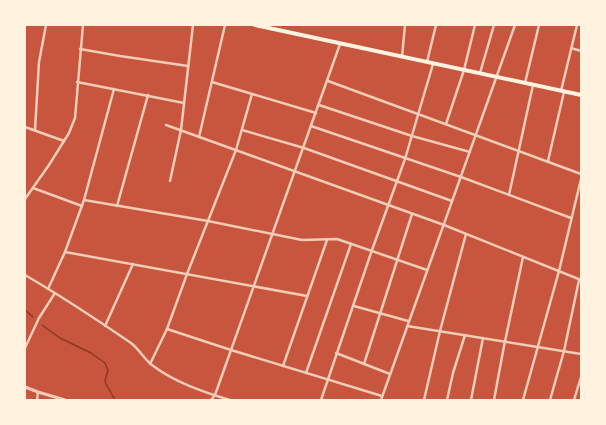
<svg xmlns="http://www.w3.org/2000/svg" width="606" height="425" viewBox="0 0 606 425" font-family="'DM Sans',sans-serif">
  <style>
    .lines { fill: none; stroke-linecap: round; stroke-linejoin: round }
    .stream { stroke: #8f3625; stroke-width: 1.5 }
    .minor { stroke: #f1ccb7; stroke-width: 2.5 }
    .tertiary { stroke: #f1ccb7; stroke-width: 3 }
    .primary { stroke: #fff3e0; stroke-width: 4 }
  </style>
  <rect width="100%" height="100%" fill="#c8553d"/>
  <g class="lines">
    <g class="stream">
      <polyline points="25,310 33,317"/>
      <polyline points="42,325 60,338 91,353 105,363 108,370 105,381 106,384 115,400"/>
    </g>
    <g class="minor">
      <polyline points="571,48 581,51"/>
      <polyline points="80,49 120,56 188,66"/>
      <polyline points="402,57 405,25"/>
      <polyline points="427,62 436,25"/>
      <polyline points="480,73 494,25"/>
      <polyline points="328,81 581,174"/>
      <polyline points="77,82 184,103"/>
      <polyline points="212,82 316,113"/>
      <polyline points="525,83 539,25"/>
      <polyline points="561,91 577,25"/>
      <polyline points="319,105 412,136 470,152"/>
      <polyline points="446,124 464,70 475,25"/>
      <polyline points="166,125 444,225 581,280"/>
      <polyline points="311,126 461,177 571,218"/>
      <polyline points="25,127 64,141"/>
      <polyline points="35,130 39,62 46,25"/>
      <polyline points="242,130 304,148 452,201"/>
      <polyline points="199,137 225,25"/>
      <polyline points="548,161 564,92"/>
      <polyline points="170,181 181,130 193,25"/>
      <polyline points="33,188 82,206"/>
      <polyline points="509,195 533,85"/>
      <polyline points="25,199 49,165 69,133 75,118 83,25"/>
      <polyline points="84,200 208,221 302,240 337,239 427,270"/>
      <polyline points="117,206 148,95"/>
      <polyline points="65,252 307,296"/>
      <path d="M25 275C61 296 96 319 131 343 139 349 144 359 152 365 174 382 203 392 230 400"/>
      <polyline points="48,289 65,252 84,200 114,89"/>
      <polyline points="354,306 408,321"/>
      <polyline points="105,326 133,264"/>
      <polyline points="407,326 581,354"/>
      <polyline points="167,329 231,350 382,396"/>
      <polyline points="25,348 39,318 55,293"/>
      <polyline points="336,353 390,374"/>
      <polyline points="150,364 167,329 187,274 236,150 252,94"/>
      <polyline points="364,364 412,214"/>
      <polyline points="283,366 327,240"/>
      <polyline points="306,373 351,244"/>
      <polyline points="37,400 38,392"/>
      <polyline points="211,400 215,395 340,44"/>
      <polyline points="321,400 372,250 405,159 433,64"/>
      <polyline points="381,400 515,25"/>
      <polyline points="424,400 440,331 466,234"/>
      <polyline points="447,400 453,373 465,335"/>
      <polyline points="471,400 483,338"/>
      <polyline points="494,400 504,346 523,257"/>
      <polyline points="523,400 559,271 581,179"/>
      <polyline points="550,400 564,351 579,280"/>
      <polyline points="574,400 581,377"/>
    </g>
    <polyline class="tertiary" points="25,387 38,392 65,400"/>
    <polyline class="primary" points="255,25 581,95"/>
  </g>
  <rect width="606" height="425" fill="none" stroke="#fff3e0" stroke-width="52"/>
</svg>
